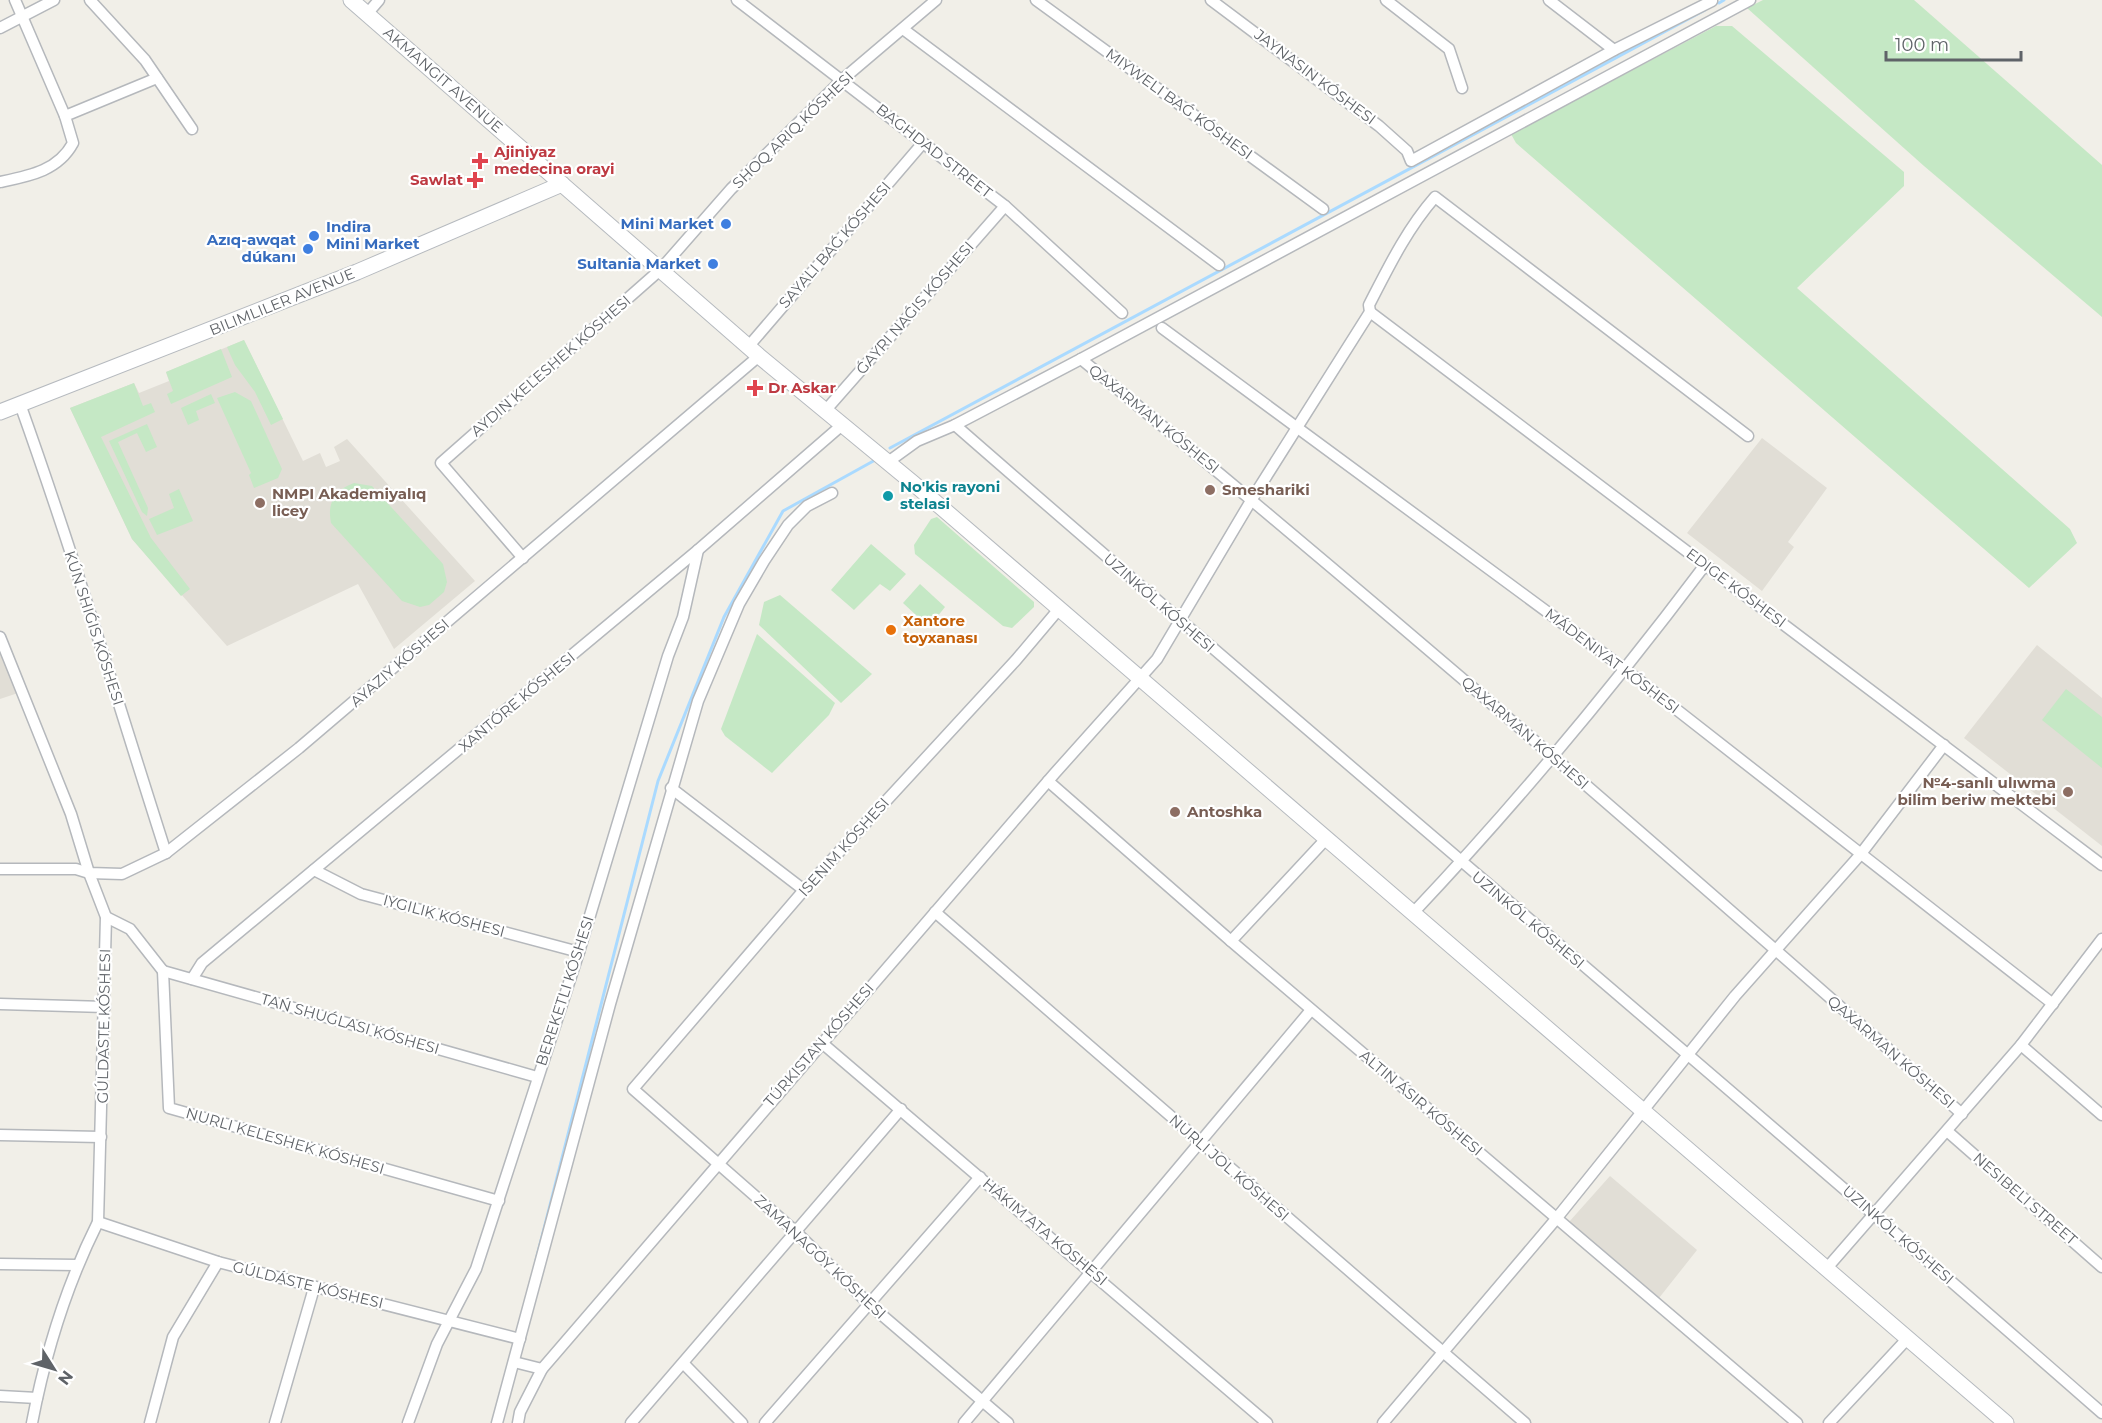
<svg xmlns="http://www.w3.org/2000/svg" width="2102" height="1423" viewBox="0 0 2102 1423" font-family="Montserrat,sans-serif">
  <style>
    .education { fill: #e1ded6 }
    .green { fill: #c5e8c5 }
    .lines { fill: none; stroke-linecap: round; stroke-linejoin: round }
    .stream { stroke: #aadaff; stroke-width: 3 }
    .street-casing { stroke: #b5b8bc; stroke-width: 13 }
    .secondary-casing { stroke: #b6babf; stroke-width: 17 }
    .street { stroke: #fff; stroke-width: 10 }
    .secondary { stroke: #fff; stroke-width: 15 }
    .health-dot { fill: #e0444e; stroke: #fff; stroke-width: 2 }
    .shop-dot { fill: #3f7fe0; stroke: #fff; stroke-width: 2 }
    .education-dot { fill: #8d6e63; stroke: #fff; stroke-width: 2 }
    .culture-dot { fill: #0f9aa8; stroke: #fff; stroke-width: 2 }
    .food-dot { fill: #e8710a; stroke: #fff; stroke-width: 2 }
    .labels { text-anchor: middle; stroke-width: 4.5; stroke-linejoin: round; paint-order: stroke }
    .street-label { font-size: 15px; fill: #5f6368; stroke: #fff }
    .health-label { font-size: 15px; font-weight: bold; fill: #be3a42; stroke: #fff; text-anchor: start }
    .shop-label { font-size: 15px; font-weight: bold; fill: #366cbe; stroke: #fff; text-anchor: end }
    .culture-label { font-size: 15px; font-weight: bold; fill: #0d838f; stroke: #fff; text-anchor: start }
    .education-label { font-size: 15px; font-weight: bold; fill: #785e54; stroke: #fff; text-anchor: start }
    .food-label { font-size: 15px; font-weight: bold; fill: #c56008; stroke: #fff; text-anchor: start }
  </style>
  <rect width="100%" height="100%" fill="#f1efe8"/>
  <g class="education">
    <polygon points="244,340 303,461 320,453 326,467 340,461 334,447 347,439 475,581 394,649 358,584 227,646 132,539 70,408 134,383 139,393 169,381 166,372"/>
    <polygon points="1762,438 1827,488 1788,542 1794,547 1762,591 1687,533"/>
    <polygon points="2037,645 2102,698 2102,846 1964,738"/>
    <polygon points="0,649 18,693 0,699"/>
    <polygon points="1610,1176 1697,1250 1659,1298 1569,1222"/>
  </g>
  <g class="green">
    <polygon points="1763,0 1914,0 2102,165 2102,317 1924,166 1747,8"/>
    <polygon points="1716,26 1732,26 1904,172 1904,186 1797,288 2070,529 2077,543 2029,588 1516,143 1511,134"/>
    <polygon points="244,340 283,419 271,425 255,392 235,365 227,347"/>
    <polygon points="221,349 232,377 171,404 167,394 173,391 166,372"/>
    <polygon points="134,383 143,406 151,403 155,412 101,437 151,538 190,589 181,596 132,539 70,408"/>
    <polygon points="235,392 251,401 282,469 278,478 254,488 249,475 251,473 217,398"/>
    <polygon points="211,394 215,403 196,411 199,420 188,425 181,408"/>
    <polygon points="147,424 157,447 146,452 137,433 118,442 148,508 147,516 142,512 109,441"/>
    <path d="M354 483 372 486 443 564 447 582 444 592 429 605 420 607 402 601 331 523C327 503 334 490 354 483Z"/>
    <polygon points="179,489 193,521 157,535 149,519 174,508 169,494"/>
    <polygon points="937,517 1034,602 1034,607 1012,628 1003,626 915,554 914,545 931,519"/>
    <polygon points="871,544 906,574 890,591 880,584 854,610 831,590"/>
    <polygon points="920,584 945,607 929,627 903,603"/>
    <polygon points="780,595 872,674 841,703 759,625 764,602"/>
    <polygon points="757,634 835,703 829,715 772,773 725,736 721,729"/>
    <polygon points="2066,689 2102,717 2102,768 2042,720"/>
  </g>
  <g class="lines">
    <g class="stream">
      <polyline points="1719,3 1724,0"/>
      <polyline points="890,448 1705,10"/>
      <polyline points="536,1260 658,781 724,617 783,511 877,459"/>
    </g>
    <g class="street-casing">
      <g id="street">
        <polyline points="15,0 65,116"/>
        <polyline points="90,0 145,60 192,129"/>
        <polyline points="737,0 1005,206 1122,313"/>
        <polyline points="1036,0 1323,209"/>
        <polyline points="1211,0 1379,126 1407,151 1411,161 1614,50 1712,1"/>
        <polyline points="1386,0 1449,49 1462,88"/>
        <polyline points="1549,0 1614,50"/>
        <polyline points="367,14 379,0"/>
        <polyline points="0,28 54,0"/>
        <polyline points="903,29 1219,265"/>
        <path d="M0 182C29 176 58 171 73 143L65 116 157 78"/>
        <polyline points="1370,312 2102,865"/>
        <polyline points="1162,328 1626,670 2053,1004"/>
        <polyline points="748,347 922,144"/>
        <path d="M1081 359C1380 604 1672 858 1962 1114"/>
        <path d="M20 404C73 552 118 703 166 853"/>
        <polyline points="825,411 1005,206"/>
        <path d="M955 425C1335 757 1723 1080 2102 1413"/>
        <polyline points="888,462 917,441 955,425 1081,359 1750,0"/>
        <polyline points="523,558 441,463 660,270 731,189 843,79 936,0"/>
        <path d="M0 637 71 814 89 873 106 917 98 1222C67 1284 45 1355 32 1423"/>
        <polyline points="1048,781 1231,941 1797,1423"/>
        <polyline points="671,788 804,890"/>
        <polyline points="0,869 76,869 89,873 122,874 166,853 299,748 759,356"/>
        <polyline points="314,870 361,894 579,952"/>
        <polyline points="935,912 1525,1423"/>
        <path d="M1413 913C1517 803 1614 686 1705 565"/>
        <polyline points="106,917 130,929 163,971"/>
        <polyline points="1231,941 1326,839"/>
        <polyline points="163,971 169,1108 499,1201"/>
        <polyline points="163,971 537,1077"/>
        <polyline points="192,979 202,963 698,550 842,425"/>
        <polyline points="0,1004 105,1007"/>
        <polyline points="822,1043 1267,1423"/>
        <polyline points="2021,1045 2102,1115"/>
        <polyline points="1947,1131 2102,1267"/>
        <polyline points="0,1135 101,1137"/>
        <polyline points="98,1222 218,1262 520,1339"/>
        <polyline points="0,1264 77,1265"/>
        <polyline points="1827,1268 2021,1045 2102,939"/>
        <polyline points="514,1362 542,1369"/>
        <polyline points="684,1364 742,1423"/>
        <polyline points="0,1396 37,1398"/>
        <polyline points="150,1423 173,1337 218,1262"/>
        <polyline points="275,1423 314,1288"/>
        <polyline points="408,1423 437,1344 476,1269 579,952 668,656 683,617 698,550"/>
        <polyline points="497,1423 610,1004 698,701 739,604 764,561 788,525 807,506 832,493"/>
        <path d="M518 1423 520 1412 542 1369 1055 773 1157 659 1252 499 1370 312 1369 305C1389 266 1407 229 1435 197L1748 436"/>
        <polyline points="631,1423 901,1109"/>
        <polyline points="765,1423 980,1177"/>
        <polyline points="964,1423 1311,1010"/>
        <polyline points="1008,1423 869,1304 796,1232 633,1089 804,890 1016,660 1059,609"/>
        <polyline points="1383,1423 1556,1219 1735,996 1860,855 1944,745"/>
        <polyline points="1829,1423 1908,1338"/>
      </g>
    </g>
    <g class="secondary-casing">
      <g id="secondary">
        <polyline points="351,0 759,356 913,483 2006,1423"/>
        <polyline points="0,412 357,272 562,184"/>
      </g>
    </g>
    <use href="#street" class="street"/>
    <use href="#secondary" class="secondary"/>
  </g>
  <g class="health-dot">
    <path d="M477 152h6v6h6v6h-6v6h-6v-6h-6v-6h6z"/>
    <path d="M472 171h6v6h6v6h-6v6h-6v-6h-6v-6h6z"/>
    <path d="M752 379h6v6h6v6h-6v6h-6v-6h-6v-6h6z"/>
  </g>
  <g class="shop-dot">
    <circle cx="726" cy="224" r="6"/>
    <circle cx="314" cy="236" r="6"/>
    <circle cx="308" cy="249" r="6"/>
    <circle cx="713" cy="264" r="6"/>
  </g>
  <g class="education-dot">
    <circle cx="1210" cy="490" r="6"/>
    <circle cx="260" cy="503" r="6"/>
    <circle cx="2068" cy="792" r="6"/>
    <circle cx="1175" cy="812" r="6"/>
  </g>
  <circle class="culture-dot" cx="888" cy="496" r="6"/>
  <circle class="food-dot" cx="891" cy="630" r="6"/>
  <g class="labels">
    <g class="street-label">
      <text transform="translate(1315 77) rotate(37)" y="5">JAYNASIN KÓSHESI</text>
      <text transform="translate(443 80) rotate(41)" y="5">AKMANGIT AVENUE</text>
      <text transform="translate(1179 104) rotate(36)" y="5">MIYWELI BAǴ KÓSHESI</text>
      <text transform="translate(793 130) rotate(-44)" y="5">SHOQ ARIQ KÓSHESI</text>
      <text transform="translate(934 151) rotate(38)" y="5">BAGHDAD STREET</text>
      <text transform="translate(835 245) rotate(-49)" y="5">SAYALI BAǴ KÓSHESI</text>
      <text transform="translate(282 302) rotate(-22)" y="5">BILIMLILER AVENUE</text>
      <text transform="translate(915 308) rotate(-49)" y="5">ǴAYRI NAǴIS KÓSHESI</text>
      <text transform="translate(551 366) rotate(-41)" y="5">AYDIN KELESHEK KÓSHESI</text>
      <text transform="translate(1154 419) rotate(39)" y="5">QAXARMAN KÓSHESI</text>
      <text transform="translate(1736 588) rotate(37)" y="5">EDIGE KÓSHESI</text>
      <text transform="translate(1159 603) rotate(41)" y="5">UZINKÓL KÓSHESI</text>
      <text transform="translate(94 628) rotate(72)" y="5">KÚN SHIǴIS KÓSHESI</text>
      <text transform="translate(1612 661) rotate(37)" y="5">MÁDENIYAT KÓSHESI</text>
      <text transform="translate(400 663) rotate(-41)" y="5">AYAZIY KÓSHESI</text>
      <text transform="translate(517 702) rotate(-40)" y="5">XANTÓRE KÓSHESI</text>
      <text transform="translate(1525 733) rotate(41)" y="5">QAXARMAN KÓSHESI</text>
      <text transform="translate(844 847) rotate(-48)" y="5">ISENIM KÓSHESI</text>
      <text transform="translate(444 916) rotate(15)" y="5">IYGILIK KÓSHESI</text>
      <text transform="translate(1528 920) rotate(40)" y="5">UZINKÓL KÓSHESI</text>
      <text transform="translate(565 991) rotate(-72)" y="5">BEREKETLI KÓSHESI</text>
      <text transform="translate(350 1024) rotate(16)" y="5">TAŃ SHUǴLASI KÓSHESI</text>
      <text transform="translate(104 1026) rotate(-89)" y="5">GÚLDASTE KÓSHESI</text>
      <text transform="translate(819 1045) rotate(-49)" y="5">TÚRKISTAN KÓSHESI</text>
      <text transform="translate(1891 1052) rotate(41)" y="5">QAXARMAN KÓSHESI</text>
      <text transform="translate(1421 1103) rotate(40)" y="5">ALTIN ÁSIR KÓSHESI</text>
      <text transform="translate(285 1141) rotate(16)" y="5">NURLI KELESHEK KÓSHESI</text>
      <text transform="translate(1229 1168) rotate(41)" y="5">NURLI JOL KÓSHESI</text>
      <text transform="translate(2025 1199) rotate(41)" y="5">NESIBELI STREET</text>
      <text transform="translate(1045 1232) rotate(40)" y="5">HÁKIM ATA KÓSHESI</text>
      <text transform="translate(1898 1235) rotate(41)" y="5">UZINKÓL KÓSHESI</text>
      <text transform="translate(820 1257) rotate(43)" y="5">ZAMANAGÓY KÓSHESI</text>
      <text transform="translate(308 1285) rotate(14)" y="5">GÚLDÁSTE KÓSHESI</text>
    </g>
    <g class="health-label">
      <text x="494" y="157">Ajiniyaz<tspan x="494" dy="17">medecina orayi</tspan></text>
      <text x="463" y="185" text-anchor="end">Sawlat</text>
      <text x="768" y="393">Dr Askar</text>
    </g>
    <g class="shop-label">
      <text x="714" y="229">Mini Market</text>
      <text x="326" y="232" text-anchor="start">Indira<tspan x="326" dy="17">Mini Market</tspan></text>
      <text x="296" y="245">Azıq-awqat<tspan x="296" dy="17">dúkanı</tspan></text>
      <text x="701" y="269">Sultania Market</text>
    </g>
    <g class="culture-label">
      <text x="900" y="492">No'kis rayoni<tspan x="900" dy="17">stelasi</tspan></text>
    </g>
    <g class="education-label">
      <text x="1222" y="495">Smeshariki</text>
      <text x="272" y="499">NMPI Akademiyalıq<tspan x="272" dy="17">licey</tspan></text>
      <text x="2056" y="788" text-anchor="end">№4-sanlı ulıwma<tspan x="2056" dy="17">bilim beriw mektebi</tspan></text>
      <text x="1187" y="817">Antoshka</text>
    </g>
    <g class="food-label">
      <text x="903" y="626">Xantore<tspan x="903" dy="17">toyxanası</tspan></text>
    </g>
  </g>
  <g transform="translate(54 1369) rotate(127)" stroke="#ffffff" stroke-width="4.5" paint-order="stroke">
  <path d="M0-4.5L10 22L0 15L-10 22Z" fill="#5f6368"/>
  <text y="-9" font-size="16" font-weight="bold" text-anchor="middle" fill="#5f6368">N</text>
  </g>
  <path d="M1886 51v9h135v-9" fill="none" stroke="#5f6368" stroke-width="3"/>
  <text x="1895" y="51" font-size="18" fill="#5f6368" stroke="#ffffff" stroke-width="4.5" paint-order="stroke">100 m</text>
</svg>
